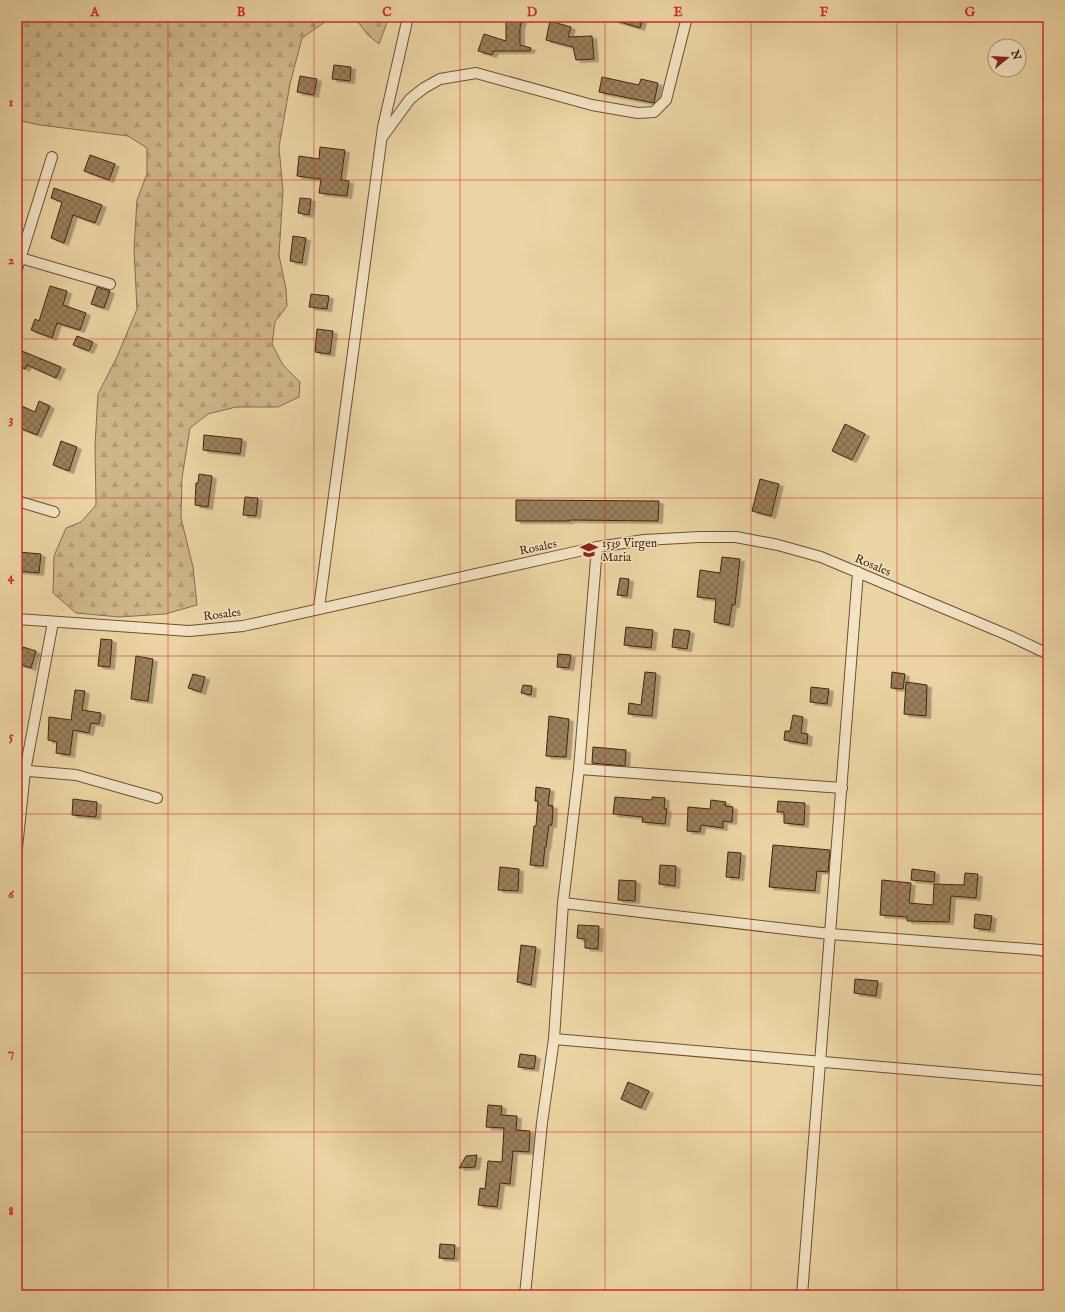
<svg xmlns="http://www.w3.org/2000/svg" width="1065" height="1312" viewBox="0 0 1065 1312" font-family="'IM FELL English',serif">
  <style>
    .forest { fill: url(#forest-firs); stroke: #886d4c }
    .building { fill: url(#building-cross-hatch); stroke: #43240e; filter: url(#shadow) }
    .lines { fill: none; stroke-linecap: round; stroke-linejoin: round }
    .minor-casing { stroke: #6d5033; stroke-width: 12 }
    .minor { stroke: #f2e3c3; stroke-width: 10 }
    .grid { fill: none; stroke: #d62828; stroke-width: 1; stroke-opacity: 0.55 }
    .labels { text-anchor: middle; stroke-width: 3; stroke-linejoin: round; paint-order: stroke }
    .poi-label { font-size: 12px; fill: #43240e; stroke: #f2e3c3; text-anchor: start }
    .street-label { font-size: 12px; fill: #43240e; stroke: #f2e3c3 }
    .neatline { fill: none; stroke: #d62828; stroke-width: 1.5 }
    .grid-label { font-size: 13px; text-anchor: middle; font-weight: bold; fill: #d62828 }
  </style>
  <defs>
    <pattern id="forest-firs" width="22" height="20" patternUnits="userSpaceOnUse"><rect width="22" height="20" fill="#ceb68a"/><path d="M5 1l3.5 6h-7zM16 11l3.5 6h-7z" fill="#b29c76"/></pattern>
    <pattern id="building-cross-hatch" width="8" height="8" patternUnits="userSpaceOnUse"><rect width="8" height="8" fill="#9a805b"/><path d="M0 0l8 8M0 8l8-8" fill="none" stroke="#7f694a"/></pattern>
    <filter id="shadow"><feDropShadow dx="4.5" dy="2.5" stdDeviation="0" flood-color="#0004"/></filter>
  </defs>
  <rect width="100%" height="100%" fill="#ebd4a3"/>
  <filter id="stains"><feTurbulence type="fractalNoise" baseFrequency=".005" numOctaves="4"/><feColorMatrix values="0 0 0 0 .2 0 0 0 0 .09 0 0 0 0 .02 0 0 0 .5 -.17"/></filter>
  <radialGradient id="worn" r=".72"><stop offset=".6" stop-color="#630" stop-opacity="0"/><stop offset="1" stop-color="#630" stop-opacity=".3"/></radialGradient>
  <g class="forest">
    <polygon points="17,17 332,17 302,38 290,84 279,147 283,191 279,255 286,289 287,306 275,322 272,344 283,365 300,382 299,397 278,407 236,407 208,414 190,428 182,478 181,518 193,567 197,605 165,614 119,617 76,613 53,593 54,556 66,528 81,522 96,505 95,445 98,394 117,357 137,309 134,249 137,200 147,174 147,148 128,136 40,125 17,120"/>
    <polygon points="354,17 389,17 379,44 368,35"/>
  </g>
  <g class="building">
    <polygon points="506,17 523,17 520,28 520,45 531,48 530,51 494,51 492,55 478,51 484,34 506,41"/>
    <polygon points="613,17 643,17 640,28 613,20"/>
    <polygon points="550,21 571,27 568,37 592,36 594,59 576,60 573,47 546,40"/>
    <polygon points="334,65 351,67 350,81 332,79"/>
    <polygon points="300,76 317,79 314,95 297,92"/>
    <polygon points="602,77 639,85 641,79 658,83 654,103 599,92"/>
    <polygon points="320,147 345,150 341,180 349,181 347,196 319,193 321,179 297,176 299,156 319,159"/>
    <polygon points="90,155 115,164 109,180 84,171"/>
    <polygon points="54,188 102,205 95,223 73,215 64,243 51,238 62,202 51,198"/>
    <polygon points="300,198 311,199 309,215 298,213"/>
    <polygon points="293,236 306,238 302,263 290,261"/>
    <polygon points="50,286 67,291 63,305 86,313 80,330 57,323 52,338 31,330 35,319 39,321"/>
    <polygon points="97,287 110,291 104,308 91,304"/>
    <polygon points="311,294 329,296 327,309 309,307"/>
    <polygon points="317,329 333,331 330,354 315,352"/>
    <polygon points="77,336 93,342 89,351 73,345"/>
    <polygon points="17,349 61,367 56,378 27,365 25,369 17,365"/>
    <polygon points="39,401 50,406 37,435 17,427 17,404 35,412"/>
    <polygon points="845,424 865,434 852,460 832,451"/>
    <polygon points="204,435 242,439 240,454 203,450"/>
    <polygon points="61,441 77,447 69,471 53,465"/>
    <polygon points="199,474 212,476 208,507 195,505 196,483 198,483"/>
    <polygon points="760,479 779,484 771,516 752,511"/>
    <polygon points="245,497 258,498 256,516 243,515"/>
    <polygon points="516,500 659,501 658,521 570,520 570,521 516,521"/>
    <polygon points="18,552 41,554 39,573 17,571"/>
    <polygon points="722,557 740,559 735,605 732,605 729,625 714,622 716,599 697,597 700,570 720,573"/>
    <polygon points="620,578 629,579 627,596 617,595"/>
    <polygon points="626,627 653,630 651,648 624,645"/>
    <polygon points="674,629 690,631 687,649 672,647"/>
    <polygon points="101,639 112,640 110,667 98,666"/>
    <polygon points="23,647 36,651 31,668 18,664"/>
    <polygon points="558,654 571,655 569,668 557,667"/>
    <polygon points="136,656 153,659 148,701 131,699"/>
    <polygon points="645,672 656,673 652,716 628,714 629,703 641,705"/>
    <polygon points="892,672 905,674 903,689 891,688"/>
    <polygon points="193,674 205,677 201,692 188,688"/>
    <polygon points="906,682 927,685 926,716 904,714"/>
    <polygon points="523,685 532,686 531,695 521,693"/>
    <polygon points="811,687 829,689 827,704 810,702"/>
    <polygon points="75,690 85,691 82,710 101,713 99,724 91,723 89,733 73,730 70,755 56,753 57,742 48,740 49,717 71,720"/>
    <polygon points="793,715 803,717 801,733 808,734 807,744 784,740 785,731 790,731"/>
    <polygon points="549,716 569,719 566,757 546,756"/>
    <polygon points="593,747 626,750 625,766 592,763"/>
    <polygon points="536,787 550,789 548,805 553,806 552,825 549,825 546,847 545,847 543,866 530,865 534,826 536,826 538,801 535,801"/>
    <polygon points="615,797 652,800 652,797 665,798 664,809 667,809 665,824 642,822 643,817 613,814"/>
    <polygon points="73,799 97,802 96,817 72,815"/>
    <polygon points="711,800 726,802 725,806 733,807 732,822 723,821 723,828 701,825 700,832 687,831 688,807 710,809"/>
    <polygon points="778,801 805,803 804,825 784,823 784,812 777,812"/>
    <polygon points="773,845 830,850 828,872 817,871 815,891 769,887"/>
    <polygon points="728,852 741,853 739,878 726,877"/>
    <polygon points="660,865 676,866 675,886 659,884"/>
    <polygon points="500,867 519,869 518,891 498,890"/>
    <polygon points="912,869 935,872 934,882 911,880"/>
    <polygon points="965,873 978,874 976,898 951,896 949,922 907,921 907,917 880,915 882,880 911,883 909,903 933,905 934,884 964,885"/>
    <polygon points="619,880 636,881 635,901 618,900"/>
    <polygon points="975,914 992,916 990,930 974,928"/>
    <polygon points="578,925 599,926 598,949 585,948 585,939 577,938"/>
    <polygon points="521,945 536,947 531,985 517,982"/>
    <polygon points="855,979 878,981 876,996 854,993"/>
    <polygon points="520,1054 536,1056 534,1069 518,1067"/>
    <polygon points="628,1082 649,1091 641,1108 621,1099"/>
    <polygon points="488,1105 502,1106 501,1115 517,1116 516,1130 530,1131 529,1152 513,1151 510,1184 500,1183 497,1207 478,1205 480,1188 485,1189 488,1161 502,1162 504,1128 486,1127"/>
    <polygon points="477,1155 475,1167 459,1168 466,1156"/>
    <polygon points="440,1244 455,1245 454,1259 439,1258"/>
  </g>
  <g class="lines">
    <g class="minor-casing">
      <g id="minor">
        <polyline points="383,136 410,99 424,88 440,79 476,73 592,105 638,113 654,112 666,100 687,17"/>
        <polyline points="17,257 110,284"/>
        <polyline points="17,269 52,157"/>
        <polyline points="17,501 54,512"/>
        <polyline points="319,608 383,127 408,17"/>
        <polyline points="17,619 189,631 243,626 597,547 644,540 699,537 736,537 778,545 821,557 1010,636 1048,654"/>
        <polyline points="579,769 842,788"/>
        <polyline points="17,770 76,775 157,798"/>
        <polyline points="17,848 25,771 53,622"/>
        <polyline points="563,903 830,934 1041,950 1048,953"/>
        <polyline points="554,1039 1048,1081"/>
        <polyline points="525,1295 542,1123 554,1039 563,903 579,769 597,547"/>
        <polyline points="802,1295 858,572"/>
      </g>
    </g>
    <use href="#minor" class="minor"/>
  </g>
  <path class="grid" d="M168 17V1295M314 17V1295M460 17V1295M605 17V1295M751 17V1295M897 17V1295M17 180H1048M17 339H1048M17 498H1048M17 656H1048M17 814H1048M17 973H1048M17 1132H1048"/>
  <defs>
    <g id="school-bare" transform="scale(1.38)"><path d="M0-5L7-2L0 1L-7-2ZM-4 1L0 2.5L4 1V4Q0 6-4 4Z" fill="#8f2418" stroke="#f2e3c3" stroke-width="2.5" paint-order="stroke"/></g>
  </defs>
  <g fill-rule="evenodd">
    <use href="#school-bare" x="589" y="550"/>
  </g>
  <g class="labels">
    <g class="poi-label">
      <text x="602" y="547">1539 Virgen<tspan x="602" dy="14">Maria</tspan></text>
    </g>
    <g class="street-label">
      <text transform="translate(538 547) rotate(-12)" y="4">Rosales</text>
      <text transform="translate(873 565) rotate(23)" y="4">Rosales</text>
      <text transform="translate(222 614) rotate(-7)" y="4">Rosales</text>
    </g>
  </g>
  <rect width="1065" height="1312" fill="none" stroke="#ebd4a3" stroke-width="44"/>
  <g transform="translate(1007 58) rotate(72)"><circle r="19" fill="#f2e3c3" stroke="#ac977b"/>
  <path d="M0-3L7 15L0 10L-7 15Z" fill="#8f2418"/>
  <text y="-6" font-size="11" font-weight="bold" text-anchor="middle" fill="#43240e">N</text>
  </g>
  <rect x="22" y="22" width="1021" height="1268" class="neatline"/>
  <g class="grid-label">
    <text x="95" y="16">A</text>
    <text x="241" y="16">B</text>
    <text x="387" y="16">C</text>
    <text x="532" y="16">D</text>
    <text x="678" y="16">E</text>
    <text x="824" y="16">F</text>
    <text x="970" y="16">G</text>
    <text x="11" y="106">1</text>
    <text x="11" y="264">2</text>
    <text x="11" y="423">3</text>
    <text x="11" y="581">4</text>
    <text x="11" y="740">5</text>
    <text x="11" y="898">6</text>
    <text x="11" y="1057">7</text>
    <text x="11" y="1215">8</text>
  </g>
  <rect width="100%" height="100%" filter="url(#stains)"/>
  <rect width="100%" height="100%" fill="url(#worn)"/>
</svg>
